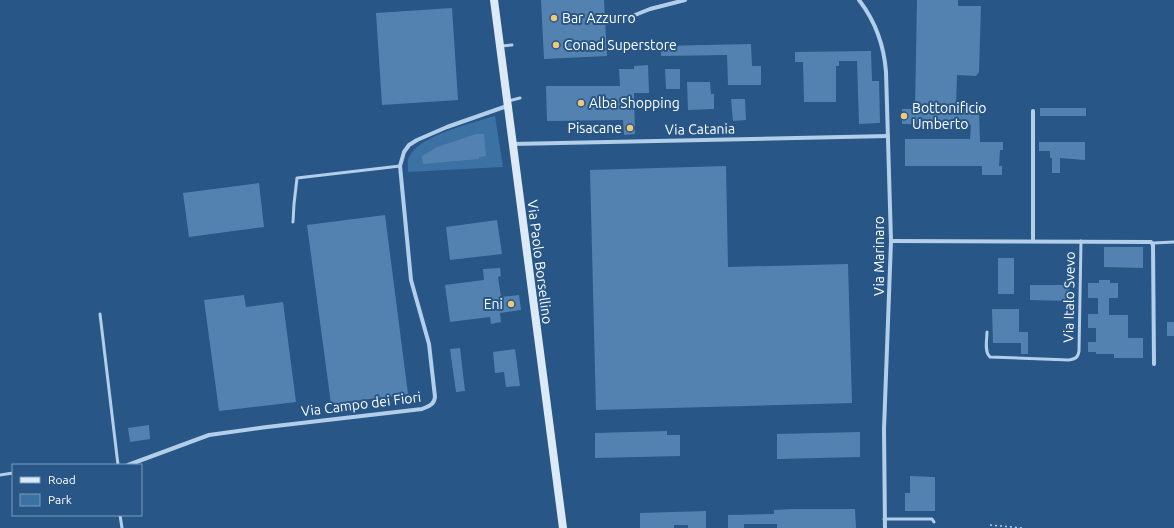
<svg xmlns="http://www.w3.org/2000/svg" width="1174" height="528" viewBox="0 0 1174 528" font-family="Ubuntu,sans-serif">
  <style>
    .green { fill: #3c71a3 }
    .building { fill: #5482b0 }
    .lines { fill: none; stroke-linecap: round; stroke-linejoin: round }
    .path { stroke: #b2cee8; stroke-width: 1.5; stroke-dasharray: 2 3; stroke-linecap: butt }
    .service { stroke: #b2cee8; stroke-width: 3 }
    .minor { stroke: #b2cee8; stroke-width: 4 }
    .secondary { stroke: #dceaf7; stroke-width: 8 }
    .poi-dot { fill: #f1c778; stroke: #275687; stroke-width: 1.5 }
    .labels { text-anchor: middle; stroke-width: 4; stroke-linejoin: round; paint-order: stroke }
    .poi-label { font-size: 14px; fill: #fff; stroke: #275687; text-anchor: start }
    .street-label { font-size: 14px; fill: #fff; stroke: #275687 }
  </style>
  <rect width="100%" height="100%" fill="#275687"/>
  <path class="green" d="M495 116 503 167 408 172C408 167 407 161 409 157 419 135 473 123 495 116Z"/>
  <g class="building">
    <polygon points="541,0 604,0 607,56 544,59"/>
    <polygon points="917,0 958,0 958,6 981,6 979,72 976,76 957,75 956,107 972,107 972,110 979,110 980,142 1003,142 1003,150 1000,150 999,166 1002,166 1002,175 982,175 982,166 905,166 905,139 970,139 971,125 902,124 902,109 915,109"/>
    <polygon points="452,8 458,100 382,105 376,13"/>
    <polygon points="751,44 752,66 761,66 761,85 728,85 727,55 661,56 661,46"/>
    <polygon points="871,51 872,81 879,81 880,123 859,124 857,61 839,61 839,66 836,66 836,102 804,102 803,62 795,62 795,52"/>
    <polygon points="648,65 649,93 634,93 635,134 624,135 623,120 547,121 546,86 620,86 619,69 634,69 634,66"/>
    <polygon points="665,69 680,69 680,89 666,89"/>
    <polygon points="687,82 710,82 711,94 714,94 714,109 688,110"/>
    <polygon points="731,99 745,99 746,120 733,121"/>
    <rect x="1040" y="108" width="46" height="8"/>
    <polygon points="476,134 484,134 486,156 479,157 479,159 423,164 422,156 437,147"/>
    <polygon points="1039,142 1085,142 1085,160 1060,158 1060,173 1052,173 1052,158 1050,158 1050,151 1039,151"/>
    <polygon points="726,166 728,267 848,264 852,403 596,410 590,170"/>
    <polygon points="259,183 264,227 189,237 183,193"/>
    <polygon points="385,215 408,394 331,404 307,225"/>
    <polygon points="497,220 502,254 450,260 446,227"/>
    <polygon points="1104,247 1143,247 1143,268 1104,267"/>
    <rect x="998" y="258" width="16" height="36"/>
    <polygon points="500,268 501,276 498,277 501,297 519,295 521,310 500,313 501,322 491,324 490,317 450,322 445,285 484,280 483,269"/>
    <polygon points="1099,280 1110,280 1110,283 1118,283 1118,298 1109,298 1109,315 1128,315 1128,338 1143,338 1143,358 1114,358 1114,354 1096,354 1096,352 1088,352 1088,342 1096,342 1096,328 1088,328 1088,314 1098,314 1098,298 1088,298 1088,283 1099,283"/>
    <polygon points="1030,285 1069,285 1069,301 1030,300"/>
    <polygon points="244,295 246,307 283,302 296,402 219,411 204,300"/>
    <polygon points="992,309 1019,309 1019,332 1028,332 1028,354 1021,354 1021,343 993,343"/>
    <rect x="1167" y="322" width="7" height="14"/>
    <polygon points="460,348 465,391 456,392 450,349"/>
    <polygon points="515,349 520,386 506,387 504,372 495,373 493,352"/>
    <polygon points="149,425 150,439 130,442 128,428"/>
    <polygon points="667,431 667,435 680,435 680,456 595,458 595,433"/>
    <polygon points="860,432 860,457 777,459 777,434"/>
    <polygon points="910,476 935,477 935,511 905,511 905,493 910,493"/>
    <polygon points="793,509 855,509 856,528 777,528 777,524 744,524 744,528 728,528 728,515 774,514 774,510"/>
    <polygon points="706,511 706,528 688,528 688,525 674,525 674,528 640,528 640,513"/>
  </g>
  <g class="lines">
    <polyline class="path" points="990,525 1022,528"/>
    <g class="service">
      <polyline points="501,46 512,45"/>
      <polyline points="508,101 520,98"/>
      <polyline points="293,222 294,204 297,178 400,166"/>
      <polyline points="1153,243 1174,242"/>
      <polyline points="100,314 118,465"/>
      <path d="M987 332C987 339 984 352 990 357L1069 360C1075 359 1078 358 1079 351L1081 241"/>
      <polyline points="0,475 13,473"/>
      <polyline points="120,515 122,528"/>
      <polyline points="884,519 932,519 934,522"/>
    </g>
    <g class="minor">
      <path d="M859 0C876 22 884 45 886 72L891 241 884 429 885 528"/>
      <polyline points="630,17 650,9 685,0"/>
      <polyline points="1033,111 1033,241"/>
      <polyline points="512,144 888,136"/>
      <polyline points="891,241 1151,242 1153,245 1154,364"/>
      <path d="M128 465 209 435 267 427 422 409C429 406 434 405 435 397L429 344 411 280 400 166 404 152 409 145 417 140 447 127 507 106"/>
    </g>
    <polyline class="secondary" points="494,0 563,528"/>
  </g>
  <g class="poi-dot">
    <circle cx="554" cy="18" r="4"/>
    <circle cx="556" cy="45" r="4"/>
    <circle cx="581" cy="103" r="4"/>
    <circle cx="904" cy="116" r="4"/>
    <circle cx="630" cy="128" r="4"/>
    <circle cx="511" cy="304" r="4"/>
  </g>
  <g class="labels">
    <g class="poi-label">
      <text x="562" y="23">Bar Azzurro</text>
      <text x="564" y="50">Conad Superstore</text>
      <text x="589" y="108">Alba Shopping</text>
      <text x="912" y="113">Bottonificio<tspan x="912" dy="16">Umberto</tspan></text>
      <text x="622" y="133" text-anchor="end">Pisacane</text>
      <text x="503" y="309" text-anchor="end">Eni</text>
    </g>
    <g class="street-label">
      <text transform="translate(700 129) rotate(-1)" y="5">Via Catania</text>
      <text transform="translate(879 256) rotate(-90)" y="5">Via Marinaro</text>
      <text transform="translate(540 262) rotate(83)" y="5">Via Paolo Borsellino</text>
      <text transform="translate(1069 297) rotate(-89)" y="5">Via Italo Svevo</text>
      <text transform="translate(361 404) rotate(-7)" y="5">Via Campo dei Fiori</text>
    </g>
  </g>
  <rect x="12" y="464" width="130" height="52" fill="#275687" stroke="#7d9ab7"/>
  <rect x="20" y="477" width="20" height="6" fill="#dceaf7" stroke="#7d9ab7"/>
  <text x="48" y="484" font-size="12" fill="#ffffff">Road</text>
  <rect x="20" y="494" width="20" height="12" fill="#3c71a3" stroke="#7d9ab7"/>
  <text x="48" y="504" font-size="12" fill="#ffffff">Park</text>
</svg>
